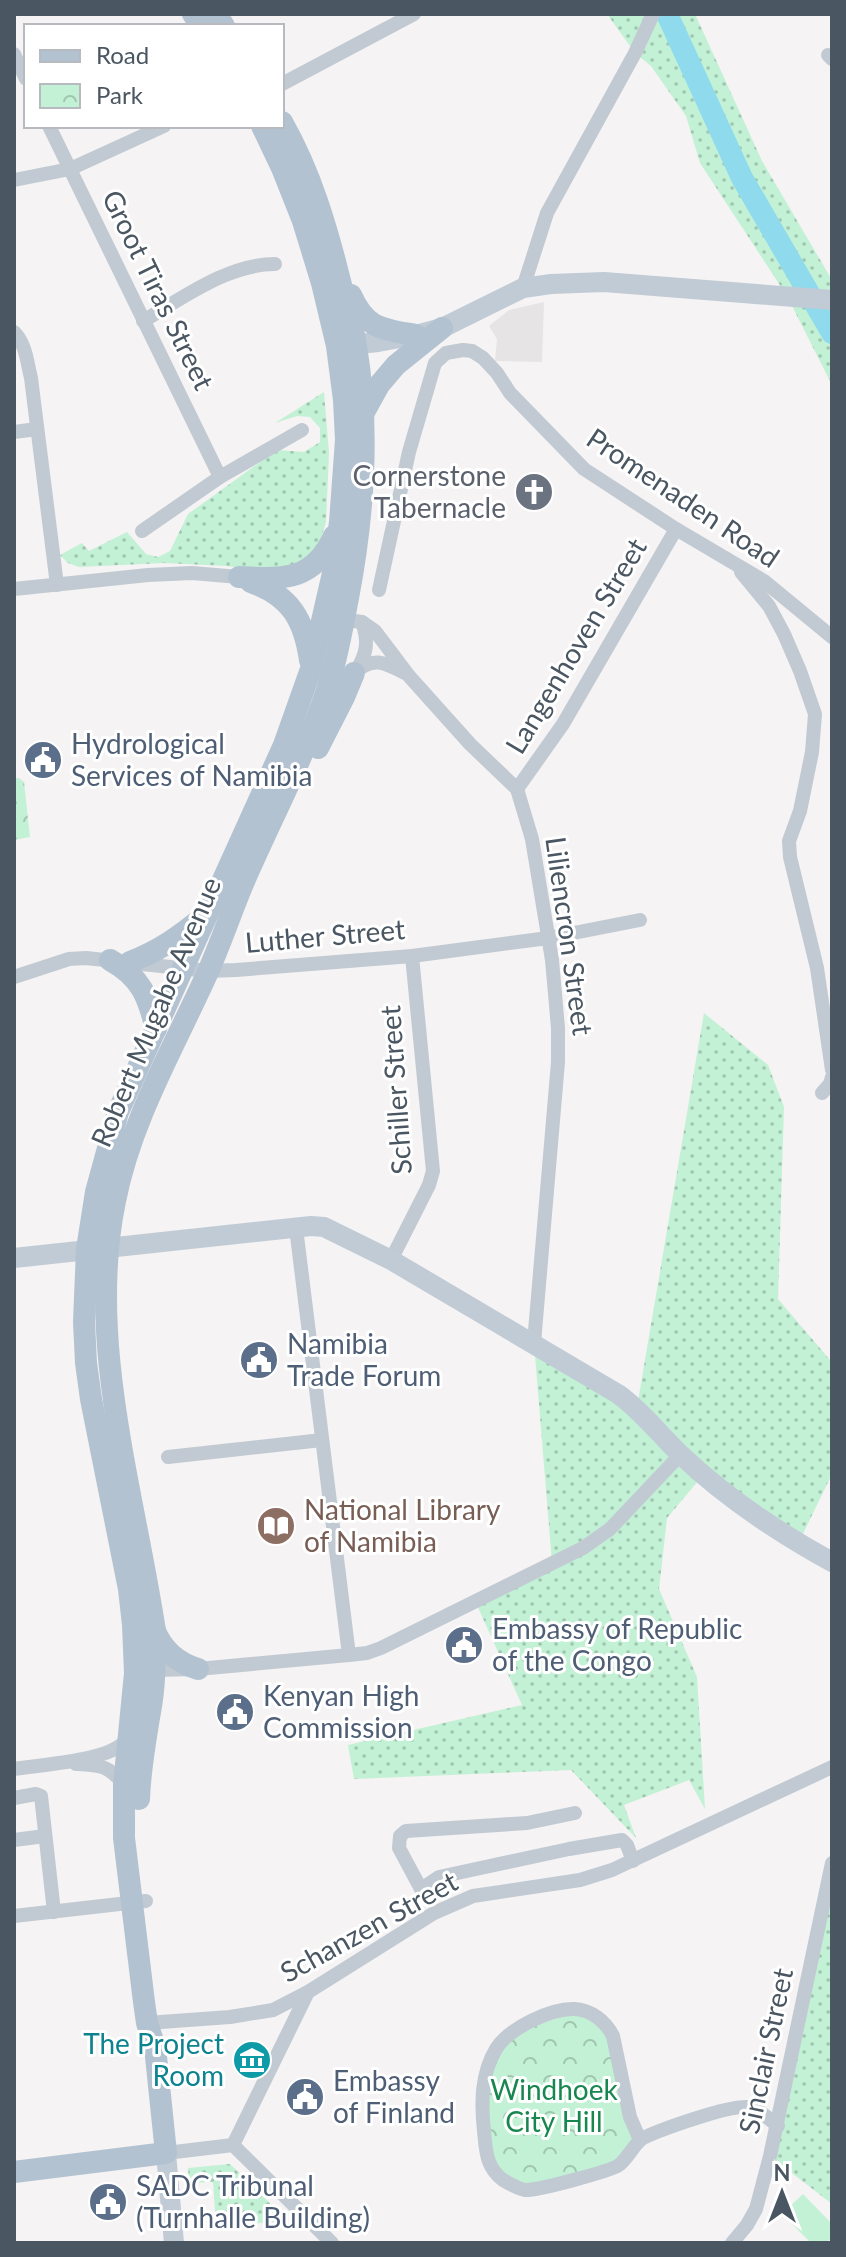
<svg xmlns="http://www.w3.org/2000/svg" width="846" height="2257" viewBox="0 0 846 2257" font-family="Lato,sans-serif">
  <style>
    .education { fill: #e6e4e5 }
    .grass { fill: url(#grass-dots) }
    .park { fill: url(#park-crowns) }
    .pitch { fill: #c3f1d5 }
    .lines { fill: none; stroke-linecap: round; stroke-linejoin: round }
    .river { stroke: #90daee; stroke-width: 22 }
    .street { stroke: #c1cad2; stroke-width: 14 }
    .secondary { stroke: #c1cbd6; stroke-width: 20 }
    .primary { stroke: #b3c2d1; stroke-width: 22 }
    .labels { text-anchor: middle; stroke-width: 6; stroke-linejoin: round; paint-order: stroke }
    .street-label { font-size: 28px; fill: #4a5661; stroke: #fff }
    .worship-label { font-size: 28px; fill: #5b616d; stroke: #fff; text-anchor: end }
    .service-label { font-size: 28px; fill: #4e5e75; stroke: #fff; text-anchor: start }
    .education-label { font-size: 28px; fill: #785e54; stroke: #fff; text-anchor: start }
    .culture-label { font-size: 28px; fill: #0d838f; stroke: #fff; text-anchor: end }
    .park-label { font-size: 28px; fill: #17864f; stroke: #fff }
  </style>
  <defs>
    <pattern id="grass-dots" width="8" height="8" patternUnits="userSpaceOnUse" patternTransform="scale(2)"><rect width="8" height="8" fill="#c3f1d5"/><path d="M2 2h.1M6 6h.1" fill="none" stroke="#a0c6b0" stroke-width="1.8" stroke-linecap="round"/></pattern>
    <pattern id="park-crowns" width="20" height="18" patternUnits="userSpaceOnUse" patternTransform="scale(2)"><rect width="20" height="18" fill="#c3f1d5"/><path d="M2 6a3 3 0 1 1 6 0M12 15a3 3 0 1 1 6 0" fill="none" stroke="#a0c6b0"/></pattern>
  </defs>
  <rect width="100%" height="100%" fill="#f5f3f3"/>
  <polygon class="education" points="544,302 542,362 495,361 497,339 489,326 509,310"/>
  <g class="grass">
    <polygon points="607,14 695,14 762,161 832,280 832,385 787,296 700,163 686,116 651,66 635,53"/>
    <polygon points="324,392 329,453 326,522 320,542 307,560 264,572 227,566 164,563 79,567 68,563 60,555 82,543 89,551 127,532 146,554 158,557 170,551 188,514 277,450 304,452 320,442 320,428 310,417 297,416 275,423"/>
    <polygon points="704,1013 768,1065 784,1107 778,1299 830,1360 832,1365 832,1474 799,1542 704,1474 667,1518 659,1589 697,1677 705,1809 689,1780 624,1805 636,1838 571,1770 354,1779 348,1745 522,1705 476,1603 552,1563 534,1343 637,1407"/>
    <polygon points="832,1863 832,2204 770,2156"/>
    <polygon points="230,2164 289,2222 216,2224 213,2182 189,2183 188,2168"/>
  </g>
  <g class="park">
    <polygon points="14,778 19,778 24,782 30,837 14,840"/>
    <polygon points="574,2009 608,2026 640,2140 617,2167 525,2190 504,2181 486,2145 485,2079 514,2030"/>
  </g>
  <polygon class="pitch" points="803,2194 832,2224 832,2237 826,2243 811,2243 782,2214"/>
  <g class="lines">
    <polyline class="river" points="667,14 742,178 832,333"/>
    <g class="street">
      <polyline points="14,54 26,79"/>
      <polyline points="828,55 832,59"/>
      <polyline points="282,84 414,14"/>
      <polyline points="49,126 220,477"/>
      <polyline points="14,180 70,169 164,126"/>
      <polyline points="523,288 547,213 635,53 653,14"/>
      <path d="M143 321C183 298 228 264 275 264"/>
      <path d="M14 332C26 344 27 362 31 378L57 585"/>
      <polyline points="14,432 37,429"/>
      <polyline points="142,531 220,477 302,430"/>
      <polyline points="741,572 769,606 784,634 800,671 815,714 812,752 800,811 789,841 790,857 817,968 832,1070"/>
      <polyline points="14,589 148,575 192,573 239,577"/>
      <polyline points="379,590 409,452 435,363 446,353 463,350 472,351 483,358 497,373 510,393 584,469 676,529 764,581 832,637"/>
      <polyline points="339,619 362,622 375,631 409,676 470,744 517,789 532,839 552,960 558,1028 558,1062 534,1343"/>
      <path d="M356 671C367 654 369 641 362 622"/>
      <path d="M354 673C373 656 384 662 405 673"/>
      <polyline points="517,789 563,724 676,529"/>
      <polyline points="14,977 69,959 86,958 208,971 236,970 412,956 548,938 640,920"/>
      <polyline points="822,1093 830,1084 832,1077"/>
      <polyline points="296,1228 349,1655"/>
      <polyline points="391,1260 429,1185 433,1171 412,956"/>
      <polyline points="168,1457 322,1440"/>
      <polyline points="149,1672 154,1670 198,1669 349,1655 367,1653 381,1648 583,1548 610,1529 681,1454"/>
      <path d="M76 1764C99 1765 109 1765 124 1785"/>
      <path d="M14 1769C40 1765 101 1761 121 1745 125 1743 127 1739 130 1736"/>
      <polyline points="14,1798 36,1794 41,1796 54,1912"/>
      <polyline points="575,1813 527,1823 406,1831 400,1836 399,1848 421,1889 439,1877 569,1849 622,1840 627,1845 633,1861"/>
      <polyline points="14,1840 45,1836"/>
      <polyline points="14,1916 146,1901"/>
      <polyline points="147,2023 230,2017 273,2010 308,1992 434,1913 473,1896 580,1880 612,1870 832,1767"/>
      <path d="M640 2140 630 2117 613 2036C606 2022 592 2010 575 2009 551 2008 509 2028 496 2049 481 2074 481 2103 484 2131 486 2151 486 2167 503 2180 508 2183 519 2189 525 2190 536 2191 611 2171 619 2165 628 2158 634 2144 643 2138 662 2129 729 2105 748 2107 758 2108 770 2120 778 2126"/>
      <polyline points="233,2145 308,1992"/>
      <polyline points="233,2145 332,2243"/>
      <polyline points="166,2153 233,2145"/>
      <polyline points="732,2243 747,2225 756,2209 770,2156 832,1863"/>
    </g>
    <g class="secondary">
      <polyline points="340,346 378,342 416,335 442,328 523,288 551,284 604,282 832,300"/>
      <path d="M14 1258 311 1226 324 1227 391 1260 618 1394C642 1411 659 1434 680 1454 724 1496 779 1533 832 1562"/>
      <polyline points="166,2153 174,2243"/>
    </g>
    <g class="primary">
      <polyline points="193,14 201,26"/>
      <polyline points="216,14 224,26"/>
      <path d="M351 295C366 329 382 329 416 335"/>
      <polyline points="363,414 379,385 396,365 442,328"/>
      <path d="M239 577C283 579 313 582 334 536"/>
      <path d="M251 582C291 596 304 620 310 660"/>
      <polyline points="318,748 344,697 354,673"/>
      <path d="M110 960C141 977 148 996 156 1029"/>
      <path d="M130 962C159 951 180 936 203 917"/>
      <path d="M155 1631C163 1650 178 1663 198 1669"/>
      <path d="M139 1799C140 1769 145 1742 150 1712 155 1686 155 1658 155 1631 134 1492 86 1341 115 1201 131 1120 173 1049 207 974 220 945 230 915 242 886 270 821 304 758 327 690 337 660 342 629 348 598 364 514 370 430 356 346 353 325 346 305 341 285 327 228 311 173 282 122"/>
      <polyline points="14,2172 166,2153 155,2047 147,2023 144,2002 124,1838 124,1785 135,1673 133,1625 129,1589 91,1399 86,1363 84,1322 87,1249 96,1192 118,1112 284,745 311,669 333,573 340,522 346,440 344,400 337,346 322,283 303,221 282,168 262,126"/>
    </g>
  </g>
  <defs>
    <g id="church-disc" transform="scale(2)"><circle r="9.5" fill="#6b7280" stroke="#fff"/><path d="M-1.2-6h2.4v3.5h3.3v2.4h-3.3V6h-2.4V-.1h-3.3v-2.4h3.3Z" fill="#fff"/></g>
    <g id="civic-disc" transform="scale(2)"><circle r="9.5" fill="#5c6f8a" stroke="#fff"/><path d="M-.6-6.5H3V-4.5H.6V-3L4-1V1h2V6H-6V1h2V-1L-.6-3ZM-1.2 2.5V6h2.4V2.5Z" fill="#fff"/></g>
    <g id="library-disc" transform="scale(2)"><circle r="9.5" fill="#8d6e63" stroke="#fff"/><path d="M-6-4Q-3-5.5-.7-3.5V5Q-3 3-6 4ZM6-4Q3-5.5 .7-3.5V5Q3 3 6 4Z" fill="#fff"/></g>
    <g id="museum-disc" transform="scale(2)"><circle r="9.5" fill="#0f9aa8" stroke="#fff"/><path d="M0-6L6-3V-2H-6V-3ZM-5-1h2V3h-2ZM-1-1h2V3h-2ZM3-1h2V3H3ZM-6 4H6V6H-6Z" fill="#fff"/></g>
  </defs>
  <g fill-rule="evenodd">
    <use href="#church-disc" x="534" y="492"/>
    <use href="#civic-disc" x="43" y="760"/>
    <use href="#civic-disc" x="259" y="1360"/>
    <use href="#library-disc" x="276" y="1526"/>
    <use href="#civic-disc" x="464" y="1645"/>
    <use href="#civic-disc" x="235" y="1712"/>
    <use href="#museum-disc" x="252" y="2060"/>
    <use href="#civic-disc" x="305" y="2097"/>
    <use href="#civic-disc" x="108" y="2202"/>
  </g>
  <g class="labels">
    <g class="street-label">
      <text transform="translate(158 290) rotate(64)" y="10">Groot Tiras Street</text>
      <text transform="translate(683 498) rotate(34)" y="10">Promenaden Road</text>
      <text transform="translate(576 646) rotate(-59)" y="10">Langenhoven Street</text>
      <text transform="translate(325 936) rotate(-5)" y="10">Luther Street</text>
      <text transform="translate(569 936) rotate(82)" y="10">Liliencron Street</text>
      <text transform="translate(156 1012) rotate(-67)" y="10">Robert Mugabe Avenue</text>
      <text transform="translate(396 1090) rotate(-94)" y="10">Schiller Street</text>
      <text transform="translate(369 1927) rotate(-29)" y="10">Schanzen Street</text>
      <text transform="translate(766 2051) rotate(-78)" y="10">Sinclair Street</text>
    </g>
    <g class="worship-label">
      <text x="506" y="486">Cornerstone<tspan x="506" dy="32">Tabernacle</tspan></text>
    </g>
    <g class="service-label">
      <text x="71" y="754">Hydrological<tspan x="71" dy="32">Services of Namibia</tspan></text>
      <text x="287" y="1354">Namibia<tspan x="287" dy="32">Trade Forum</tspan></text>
      <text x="492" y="1639">Embassy of Republic<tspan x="492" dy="32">of the Congo</tspan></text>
      <text x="263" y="1706">Kenyan High<tspan x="263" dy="32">Commission</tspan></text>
      <text x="333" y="2091">Embassy<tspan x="333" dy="32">of Finland</tspan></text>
      <text x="136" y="2196">SADC Tribunal<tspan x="136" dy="32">(Turnhalle Building)</tspan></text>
    </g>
    <g class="education-label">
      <text x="304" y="1520">National Library<tspan x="304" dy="32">of Namibia</tspan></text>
    </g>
    <g class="culture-label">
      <text x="224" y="2054">The Project<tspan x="224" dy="32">Room</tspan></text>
    </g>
    <g class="park-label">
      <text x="554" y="2100">Windhoek<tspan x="554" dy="32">City Hill</tspan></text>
    </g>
  </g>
  <rect width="846" height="2257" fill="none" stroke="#4a5661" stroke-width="32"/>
  <rect x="24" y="24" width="260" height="104" fill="#ffffff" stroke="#b7bbc0" stroke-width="2"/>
  <rect x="40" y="50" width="40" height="12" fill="#b3c2d1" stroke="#b7bbc0" stroke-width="2"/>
  <text x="96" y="64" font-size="24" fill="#4a5661">Road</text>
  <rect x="40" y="84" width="40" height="24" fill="url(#park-crowns)" stroke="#b7bbc0" stroke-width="2"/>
  <text x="96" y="104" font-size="24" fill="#4a5661">Park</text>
  <g transform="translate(782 2193)" stroke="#ffffff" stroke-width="6" paint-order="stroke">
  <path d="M0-6L14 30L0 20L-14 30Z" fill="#4a5661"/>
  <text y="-12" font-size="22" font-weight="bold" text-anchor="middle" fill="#4a5661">N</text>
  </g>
</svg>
